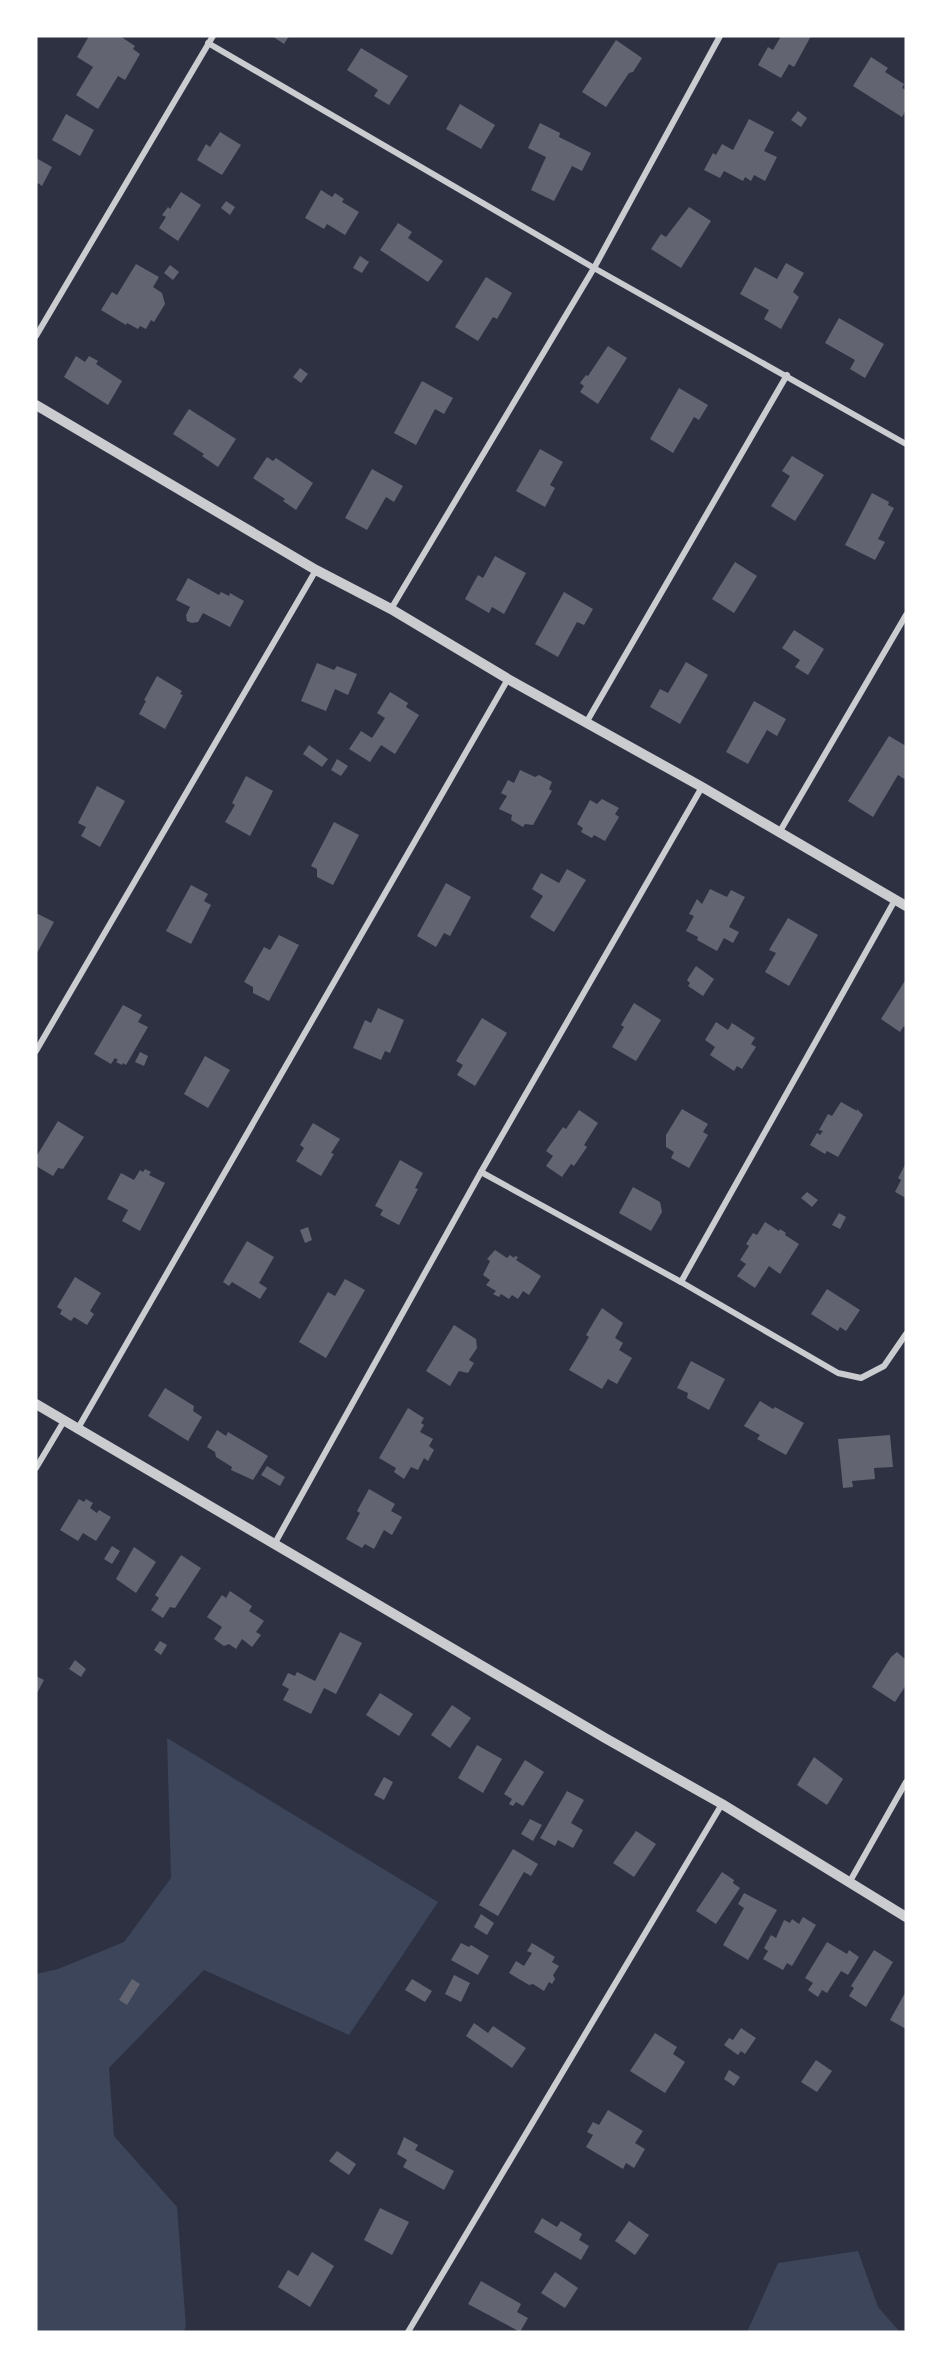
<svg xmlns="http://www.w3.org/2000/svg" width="942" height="2368" viewBox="0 0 942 2368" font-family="Commissioner,sans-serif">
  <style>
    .green { fill: #3c4559 }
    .building { fill: #626471 }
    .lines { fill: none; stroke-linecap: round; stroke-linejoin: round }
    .minor { stroke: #caccd0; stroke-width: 6 }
    .tertiary { stroke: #caccd0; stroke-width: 10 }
  </style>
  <rect width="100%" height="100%" fill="#2d3142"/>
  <g class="green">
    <polygon points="167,1738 438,1902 349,2035 204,1970 109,2068 114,2136 177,2207 186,2327 183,2332 36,2332 36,1974 58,1969 124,1942 171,1878"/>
    <polygon points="858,2251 878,2307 900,2332 747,2332 778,2263"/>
  </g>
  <g class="building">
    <polygon points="89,36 120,36 135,46 133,49 140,54 125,80 118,76 98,109 76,95 93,67 77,57"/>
    <polygon points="272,36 289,36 284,44"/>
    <polygon points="781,36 811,36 794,67 789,64 781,78 758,65 768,47 773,50"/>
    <polygon points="616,40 642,58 633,72 629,73 606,107 582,92"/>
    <polygon points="361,48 408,76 389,105 374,96 378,90 347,70"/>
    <polygon points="871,57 888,68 885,72 904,84 902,88 906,90 906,110 902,117 853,86"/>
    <polygon points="460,104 495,125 481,149 446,129"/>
    <polygon points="798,111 807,118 801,127 791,120"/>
    <polygon points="66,114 94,130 80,156 52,140"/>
    <polygon points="749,119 774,132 764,151 777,157 765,181 754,175 751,181 745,177 743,181 724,171 720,178 704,170 713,153 716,155 722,144 733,150"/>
    <polygon points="540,123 560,133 559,137 591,153 582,171 572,166 554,201 531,190 546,157 528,148"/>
    <polygon points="220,132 241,145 222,175 197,160 206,144 210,147"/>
    <polygon points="36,158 52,167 42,186 38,183 36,186"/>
    <polygon points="321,190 332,197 335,193 344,199 342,202 359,212 345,235 327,224 324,229 305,218"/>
    <polygon points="181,192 201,205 178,241 159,228 166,217 162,215 168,207 170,209"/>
    <polygon points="226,201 235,207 230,215 221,208"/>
    <polygon points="689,207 711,221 681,268 651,249 661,234 666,237"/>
    <polygon points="398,223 412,232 408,238 443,261 428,282 380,250"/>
    <polygon points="360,256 369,262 362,273 353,268"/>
    <polygon points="786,263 804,273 793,292 799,297 781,329 764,319 769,310 740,294 755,267 777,279"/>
    <polygon points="136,264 159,277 153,287 162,293 165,304 154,322 151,320 146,329 140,326 138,329 127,323 126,325 101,310 112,292 117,295"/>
    <polygon points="170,265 179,272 173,280 164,273"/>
    <polygon points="486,277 512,293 497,319 493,317 478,341 455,327"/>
    <polygon points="839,318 884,344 865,378 850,369 855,360 825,343"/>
    <polygon points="608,346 627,358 598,404 580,392 584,386 580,383 586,375 588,376"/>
    <polygon points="76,356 85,362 89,356 98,361 96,364 122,381 108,405 64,377"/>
    <polygon points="300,368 308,374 301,383 293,377"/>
    <polygon points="422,381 453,398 444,414 435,409 416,445 394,433"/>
    <polygon points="679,388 708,405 699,420 694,417 673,453 650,439"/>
    <polygon points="189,409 236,439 218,467 202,456 204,454 173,434"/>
    <polygon points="540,449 563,462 550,485 555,488 545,507 516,491"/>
    <polygon points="792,456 824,475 795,521 771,506 790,476 782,471"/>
    <polygon points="267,457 273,461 276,458 313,483 296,510 283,501 285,499 253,478"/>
    <polygon points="372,469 403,486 394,502 386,497 367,530 345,518"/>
    <polygon points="872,493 889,502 888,505 894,508 878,539 885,542 875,560 845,545"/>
    <polygon points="495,556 526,573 504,614 492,607 489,613 465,599 478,575 483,578"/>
    <polygon points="735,562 757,576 734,613 712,599"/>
    <polygon points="188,578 219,595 221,592 229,596 230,593 244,601 230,627 203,613 198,622 192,623 187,621 186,615 190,607 176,600"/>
    <polygon points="564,592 593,609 584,625 577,622 558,657 535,644"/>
    <polygon points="794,630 824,649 808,675 795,667 800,660 782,648"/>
    <polygon points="686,662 708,675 680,724 650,707 660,689 668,693"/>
    <polygon points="317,663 334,670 337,666 357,674 348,695 335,689 326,711 301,701"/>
    <polygon points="157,676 182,691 180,694 183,695 165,729 139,714 146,701 144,700"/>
    <polygon points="390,692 408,703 406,707 419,715 395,754 381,745 370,762 349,749 361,731 372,738 385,718 377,713"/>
    <polygon points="754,701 786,719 777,736 767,730 748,764 726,752"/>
    <polygon points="889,736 906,746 906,780 898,775 873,817 848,801"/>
    <polygon points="309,745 328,759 322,767 303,754"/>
    <polygon points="337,759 348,766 341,776 331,770"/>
    <polygon points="520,770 535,777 539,775 552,782 549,789 552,791 533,825 525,824 523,827 511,820 512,815 499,809 507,796 501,793 508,780 514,783"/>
    <polygon points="246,776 273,791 250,836 225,822 235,805 232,803"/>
    <polygon points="97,786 125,801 100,847 81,836 86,827 78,823"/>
    <polygon points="602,799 619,808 615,814 619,817 605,841 594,835 592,838 581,832 583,828 577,824 590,800 597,804"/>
    <polygon points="334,822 359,835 333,885 317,877 317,869 311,866"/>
    <polygon points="567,869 586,880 554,932 530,917 543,896 532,889 541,873 559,883"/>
    <polygon points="446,883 471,897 450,936 444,933 436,947 417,936"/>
    <polygon points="191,885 208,894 204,901 211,905 191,944 166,931"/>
    <polygon points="710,889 727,897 731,890 745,897 729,927 739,932 733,943 724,938 717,951 697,940 698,937 686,931 694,916 689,914 697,899 702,904"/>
    <polygon points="36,913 54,922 36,955"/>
    <polygon points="788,918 818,935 789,986 765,972 776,953 769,950"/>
    <polygon points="279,935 299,945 269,1001 253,993 253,987 244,982 264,947 270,950"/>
    <polygon points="696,966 714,979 703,996 688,986 690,983 687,980"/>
    <polygon points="906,979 906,1027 904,1026 900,1032 881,1019"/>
    <polygon points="634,1003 661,1020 636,1061 612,1047 624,1027 621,1025"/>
    <polygon points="123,1005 142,1015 138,1022 148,1027 126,1065 123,1063 122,1065 116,1062 118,1060 115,1058 111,1064 94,1054"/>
    <polygon points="378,1008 404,1020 390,1053 385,1051 381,1060 353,1048 365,1020 371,1023"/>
    <polygon points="482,1018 507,1033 475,1086 457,1075 463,1065 456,1061"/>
    <polygon points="716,1022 728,1030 732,1023 755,1038 751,1044 756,1047 742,1069 737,1066 734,1071 710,1055 715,1047 705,1040"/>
    <polygon points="140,1052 148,1056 144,1066 135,1062"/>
    <polygon points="205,1056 230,1070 208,1108 184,1094"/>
    <polygon points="841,1102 857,1111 857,1109 863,1115 838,1157 827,1151 825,1154 810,1145 817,1133 820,1135 823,1131 819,1130 828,1114 832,1116"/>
    <polygon points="682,1109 708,1124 703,1132 708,1135 689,1168 671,1158 674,1152 666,1147 666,1135"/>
    <polygon points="579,1110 598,1123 584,1145 587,1147 574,1166 571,1164 562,1177 546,1166 553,1156 546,1151 563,1127 566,1129"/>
    <polygon points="58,1121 84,1137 63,1169 58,1168 53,1176 36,1166 36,1157"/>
    <polygon points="313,1123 340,1139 331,1153 334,1154 321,1176 296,1161 304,1148 300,1145"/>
    <polygon points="400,1160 423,1173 415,1188 418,1189 399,1225 380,1215 383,1210 375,1206"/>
    <polygon points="906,1163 906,1198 895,1192 901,1180 898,1178"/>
    <polygon points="145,1169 151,1172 149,1175 165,1183 140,1231 122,1221 128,1210 107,1199 121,1173 134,1180 140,1170 143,1172"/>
    <polygon points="633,1187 660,1202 662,1212 651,1231 619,1213"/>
    <polygon points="807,1192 818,1200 812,1207 801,1198"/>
    <polygon points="839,1213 846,1217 840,1229 832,1225"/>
    <polygon points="765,1222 779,1231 780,1229 786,1233 785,1235 799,1244 780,1274 769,1266 755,1288 737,1276 746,1264 740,1260 749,1246 746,1244 753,1233 757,1235"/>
    <polygon points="308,1227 312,1240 305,1243 300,1230"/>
    <polygon points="247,1241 274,1257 259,1283 267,1288 260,1299 232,1282 229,1286 223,1282"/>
    <polygon points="495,1250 507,1258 510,1255 514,1258 515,1256 518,1257 516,1260 541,1276 529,1295 523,1291 518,1299 512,1295 509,1299 501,1294 499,1297 493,1294 496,1291 486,1285 490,1280 483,1275 490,1261 487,1259"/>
    <polygon points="75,1277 101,1293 90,1311 94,1314 87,1325 74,1317 71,1321 60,1314 62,1310 57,1307"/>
    <polygon points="345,1279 365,1290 326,1358 299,1342 328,1292 335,1296"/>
    <polygon points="827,1289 860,1310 846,1331 840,1327 838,1331 811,1314"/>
    <polygon points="602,1308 623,1323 615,1338 623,1343 619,1350 632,1358 617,1384 608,1379 602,1389 569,1370 589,1337 586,1335"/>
    <polygon points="454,1325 476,1339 477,1348 469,1360 474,1363 468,1373 459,1371 450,1386 426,1371"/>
    <polygon points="691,1361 725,1379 709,1410 687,1398 688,1393 677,1388"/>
    <polygon points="165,1388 194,1406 193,1411 202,1417 188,1441 148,1416"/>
    <polygon points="760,1401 773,1409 775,1407 804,1423 786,1455 757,1439 760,1435 744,1426"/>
    <polygon points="408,1408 424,1418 421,1423 424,1425 420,1432 433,1439 429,1446 434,1450 428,1461 424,1458 418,1470 411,1467 404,1479 394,1472 396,1468 379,1458"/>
    <polygon points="217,1430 226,1436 228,1432 268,1456 253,1480 231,1470 232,1467 216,1457 215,1452 207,1447"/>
    <polygon points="890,1435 893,1467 874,1468 875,1479 852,1481 853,1487 843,1488 838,1439"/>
    <polygon points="267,1466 285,1477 280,1486 261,1475"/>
    <polygon points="369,1489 395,1504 391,1511 402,1517 392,1535 384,1530 374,1549 365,1544 362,1548 346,1539 360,1513 357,1511"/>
    <polygon points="79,1499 84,1502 86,1499 93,1503 90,1508 97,1513 99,1510 111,1517 96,1541 83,1533 78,1541 60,1530"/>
    <polygon points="112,1546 120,1551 112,1564 104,1559"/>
    <polygon points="134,1547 156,1562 136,1593 116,1579"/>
    <polygon points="181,1555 201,1568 175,1608 170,1607 163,1618 151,1610 159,1598 155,1595"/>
    <polygon points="230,1591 252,1606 249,1611 264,1621 256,1632 261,1635 252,1647 242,1639 236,1649 229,1644 224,1646 214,1639 222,1627 207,1617 222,1595 226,1598"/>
    <polygon points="340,1632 362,1643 336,1694 324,1688 311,1714 283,1700 289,1689 282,1685 288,1673 295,1676 297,1672 315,1681"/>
    <polygon points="160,1641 167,1645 161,1655 154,1650"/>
    <polygon points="897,1652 906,1660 906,1685 895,1702 872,1687 891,1657"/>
    <polygon points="75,1660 86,1669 81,1677 69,1669"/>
    <polygon points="36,1676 44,1680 36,1695"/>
    <polygon points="380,1693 413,1714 399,1736 366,1715"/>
    <polygon points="452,1705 471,1718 450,1748 431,1735"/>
    <polygon points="477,1745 502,1759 483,1793 458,1778"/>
    <polygon points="814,1757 843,1779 827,1805 797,1785"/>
    <polygon points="525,1760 544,1772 523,1806 516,1802 513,1806 509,1804 512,1799 504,1794"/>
    <polygon points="384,1777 393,1782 384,1800 374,1795"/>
    <polygon points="567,1791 584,1800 571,1823 583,1830 573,1848 558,1840 555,1846 540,1838"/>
    <polygon points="530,1819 542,1825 533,1841 521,1834"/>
    <polygon points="636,1831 656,1844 634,1877 613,1863"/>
    <polygon points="513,1849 538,1864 531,1876 524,1872 498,1916 479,1905"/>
    <polygon points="722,1872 734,1880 733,1883 740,1888 716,1924 696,1911"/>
    <polygon points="744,1893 777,1910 748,1960 723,1945 744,1908 738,1904"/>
    <polygon points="481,1914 494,1923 487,1935 474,1927"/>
    <polygon points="803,1917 816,1925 792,1966 787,1963 783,1970 763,1959 768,1951 764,1948 771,1935 776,1938 784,1920 790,1923 792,1919 799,1924"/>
    <polygon points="827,1942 847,1954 849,1950 859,1957 848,1975 841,1971 827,1993 822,1990 818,1997 808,1990 813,1983 805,1978"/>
    <polygon points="461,1943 469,1947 471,1945 489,1956 478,1975 451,1960"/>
    <polygon points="532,1943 555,1957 552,1962 559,1966 553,1975 555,1979 552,1984 549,1982 544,1991 533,1984 529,1985 509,1973 516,1961 524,1966 532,1953 527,1951"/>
    <polygon points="874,1950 893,1962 866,2007 849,1996 854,1988 851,1986"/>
    <polygon points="454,1975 470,1983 461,2002 445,1994"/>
    <polygon points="132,1979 140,1984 127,2005 119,2000"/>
    <polygon points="412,1979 432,1991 425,2002 405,1990"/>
    <polygon points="906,1991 906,2029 890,2020"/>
    <polygon points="474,2023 488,2033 493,2026 526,2048 512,2068 466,2036"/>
    <polygon points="741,2028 756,2038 745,2054 741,2051 738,2055 724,2045 729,2038 733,2040"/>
    <polygon points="655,2033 677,2047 673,2054 685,2062 665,2093 630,2071"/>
    <polygon points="816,2060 832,2071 817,2092 801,2082"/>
    <polygon points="729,2070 740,2077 734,2086 724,2079"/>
    <polygon points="608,2110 643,2131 635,2143 645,2149 634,2168 626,2163 623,2169 586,2147 593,2135 587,2132 593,2122 599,2125"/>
    <polygon points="404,2137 418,2145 415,2150 454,2171 444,2190 403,2167 407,2160 397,2154"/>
    <polygon points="337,2151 356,2164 349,2175 329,2161"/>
    <polygon points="380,2208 409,2222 392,2255 364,2240"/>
    <polygon points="542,2218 557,2227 561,2221 582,2234 579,2240 589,2246 581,2260 534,2232"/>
    <polygon points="629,2221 649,2235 635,2255 615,2241"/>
    <polygon points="312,2252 334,2266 310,2307 278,2287 288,2270 298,2276"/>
    <polygon points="555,2272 578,2288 565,2308 541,2293"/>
    <polygon points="481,2281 521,2304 517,2312 528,2318 520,2332 468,2304"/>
  </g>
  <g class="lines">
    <g class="minor">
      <polyline points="208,43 594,268 906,444"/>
      <polyline points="36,336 213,36"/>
      <polyline points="391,609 594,268 720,36"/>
      <polyline points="586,723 787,375"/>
      <polyline points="779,833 906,615"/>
      <polyline points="36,1051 316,570"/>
      <polyline points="481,1172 681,1282 838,1373 861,1378 884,1366 906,1334"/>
      <polyline points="681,1282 895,900"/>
      <polyline points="77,1430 508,679"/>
      <polyline points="36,1468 64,1421"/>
      <polyline points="275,1543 481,1172 702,787"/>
      <polyline points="849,1883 906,1782"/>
      <polyline points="408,2332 722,1804"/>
    </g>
    <g class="tertiary">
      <polyline points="36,405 316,570 391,609 508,679 702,787 906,906"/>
      <polyline points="36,1404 605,1738 722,1804 906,1917"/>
    </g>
  </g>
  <rect width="942" height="2368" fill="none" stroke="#ffffff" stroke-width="75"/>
</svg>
